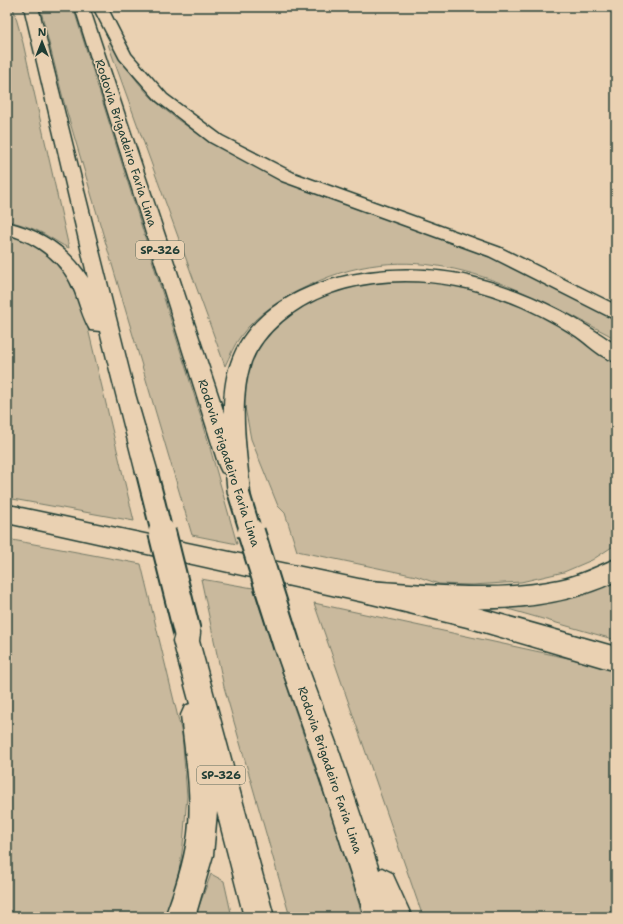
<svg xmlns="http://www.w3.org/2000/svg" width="623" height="924" viewBox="0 0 623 924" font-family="'Shantell Sans',sans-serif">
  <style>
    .green { fill: #c9b99d; stroke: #747b68 }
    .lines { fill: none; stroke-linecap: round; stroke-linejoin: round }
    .secondary-casing { stroke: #1f3d34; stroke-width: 3 }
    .motorway-casing { stroke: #1f3d34; stroke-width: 3 }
    .secondary { fill: #ead1b2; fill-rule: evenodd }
    .motorway { fill: #ead1b2; fill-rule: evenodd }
    .motorway-bridge-far1-casing { stroke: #1f3d34; stroke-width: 24; stroke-linecap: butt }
    .motorway-bridge-casing { stroke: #1f3d34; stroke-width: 30; stroke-linecap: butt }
    .motorway-bridge-far1 { stroke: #ead1b2; stroke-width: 20 }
    .motorway-bridge { stroke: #ead1b2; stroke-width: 26 }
    .labels { text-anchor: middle; stroke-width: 3.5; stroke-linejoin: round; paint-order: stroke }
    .shield { fill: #ead1b2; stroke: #5c695a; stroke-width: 1 }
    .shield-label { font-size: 11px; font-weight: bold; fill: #1f3d34 }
    .street-label { font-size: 12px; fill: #1f3d34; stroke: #ead1b2 }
  </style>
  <rect width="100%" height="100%" fill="#ead1b2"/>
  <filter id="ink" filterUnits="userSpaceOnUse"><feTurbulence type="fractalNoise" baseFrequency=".025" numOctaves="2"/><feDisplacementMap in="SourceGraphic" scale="8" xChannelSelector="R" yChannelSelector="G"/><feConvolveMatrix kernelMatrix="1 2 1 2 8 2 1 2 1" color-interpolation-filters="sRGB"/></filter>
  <g filter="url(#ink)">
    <g class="green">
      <path d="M7 7H13L23 43 69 248C61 245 57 241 49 237 37 229 21 224 7 221Z"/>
      <polygon points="40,7 73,7 203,423 237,544 192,535 64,102"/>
      <path d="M110 42C123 62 136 82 152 98 184 129 226 151 265 171 384 216 506 256 616 320V340L609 335C513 284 418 233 310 285 284 297 257 313 240 337 234 345 230 356 225 366L108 44Z"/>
      <path d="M7 234C55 251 68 269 85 316L134 521 7 498Z"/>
      <polygon points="407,278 470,285 530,309 600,349 616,363 615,545 592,560 564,572 521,582 472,585 439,584 416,576 297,551 285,513 278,506 251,439 244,402 246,374 255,349 272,328 291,310 342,286"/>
      <polygon points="7,539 141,564 182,734 187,796 183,845 176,892 166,917 7,917"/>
      <polygon points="201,579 253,588 332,818 363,917 290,917 224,687"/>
      <polygon points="616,579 616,640 501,607"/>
      <polygon points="314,603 586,662 616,672 616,917 423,917"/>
      <polygon points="211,874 224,881 232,917 195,917"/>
    </g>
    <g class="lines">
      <g class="secondary-casing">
        <polygon id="secondary" points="7,505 368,581 467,605 616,647 616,671 467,627 368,603 7,523"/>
      </g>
      <g class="motorway-casing">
        <g id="motorway">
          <path d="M24 7H38L135 394 158 473 155 479 147 482 139 479 136 473 100 331 90 330C83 318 80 305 75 292 64 263 37 242 7 234V222C42 231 68 247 88 278Z"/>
          <path d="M75 7H89L224 413C224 397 225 379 231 363 261 274 394 257 472 277 525 290 572 314 616 345V362C601 358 589 345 576 336 553 321 528 308 503 299 434 273 341 271 282 321 269 332 257 346 251 362 237 403 247 452 250 494L247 500 239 503 231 500 228 494 226 474 222 472 219 466Z"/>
          <polygon points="93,7 107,7 131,54 167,95 222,136 294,173 501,248 616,305 616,320 489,256 282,181 210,142 157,101 120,59"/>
          <polygon points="7,505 19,507 22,514 19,521 7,523"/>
          <path d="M616 559V581C539 619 451 608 368 603L359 599 356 592 359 585 368 581C431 585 497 593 559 580 580 576 597 566 616 559Z"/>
          <path d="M187 621 196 624 200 632 199 641 274 917H244L217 812 213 855 195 917H165C175 890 184 863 188 834 193 795 185 754 181 715L185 706 190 704 173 641 178 624Z"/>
          <polygon points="287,635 296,638 300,646 339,751 379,870 382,868 392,873 412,917 365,917 311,751 274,646 278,638"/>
        </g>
      </g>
      <use href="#secondary" class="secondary"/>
      <use href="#motorway" class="motorway"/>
      <g class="motorway-bridge-far1-casing">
        <g id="motorway-bridge-far1">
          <polyline points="147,473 162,533"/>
          <polyline points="239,494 251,533"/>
        </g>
      </g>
      <g class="motorway-bridge-casing">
        <g id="motorway-bridge">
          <polyline points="162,532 187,632"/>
          <polyline points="251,532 287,646"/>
        </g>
      </g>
      <use href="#motorway-bridge-far1" class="motorway-bridge-far1"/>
      <use href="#motorway-bridge" class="motorway-bridge"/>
    </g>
  </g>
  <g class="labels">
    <g class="shield">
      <rect x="136" y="241" width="48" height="18" rx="3"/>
      <rect x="197" y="766" width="48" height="18" rx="3"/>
    </g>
    <g class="shield-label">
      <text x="160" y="254">SP-326</text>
      <text x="221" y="779">SP-326</text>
    </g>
    <g class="street-label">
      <text transform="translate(126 143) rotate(72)" y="4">Rodovia Brigadeiro Faria Lima</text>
      <text transform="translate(229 463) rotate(72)" y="4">Rodovia Brigadeiro Faria Lima</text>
      <text transform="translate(330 770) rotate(71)" y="4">Rodovia Brigadeiro Faria Lima</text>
    </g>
  </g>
  <rect width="623" height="924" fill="none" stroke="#ead1b2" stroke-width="24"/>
  <rect x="12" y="12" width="599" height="900" fill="none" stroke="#1f3d34" stroke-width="1.5" filter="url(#ink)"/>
  <g transform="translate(42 42)" stroke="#ead1b2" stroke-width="3" paint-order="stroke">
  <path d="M0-3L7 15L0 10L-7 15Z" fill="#1f3d34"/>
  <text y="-6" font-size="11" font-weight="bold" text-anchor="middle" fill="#1f3d34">N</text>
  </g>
</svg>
